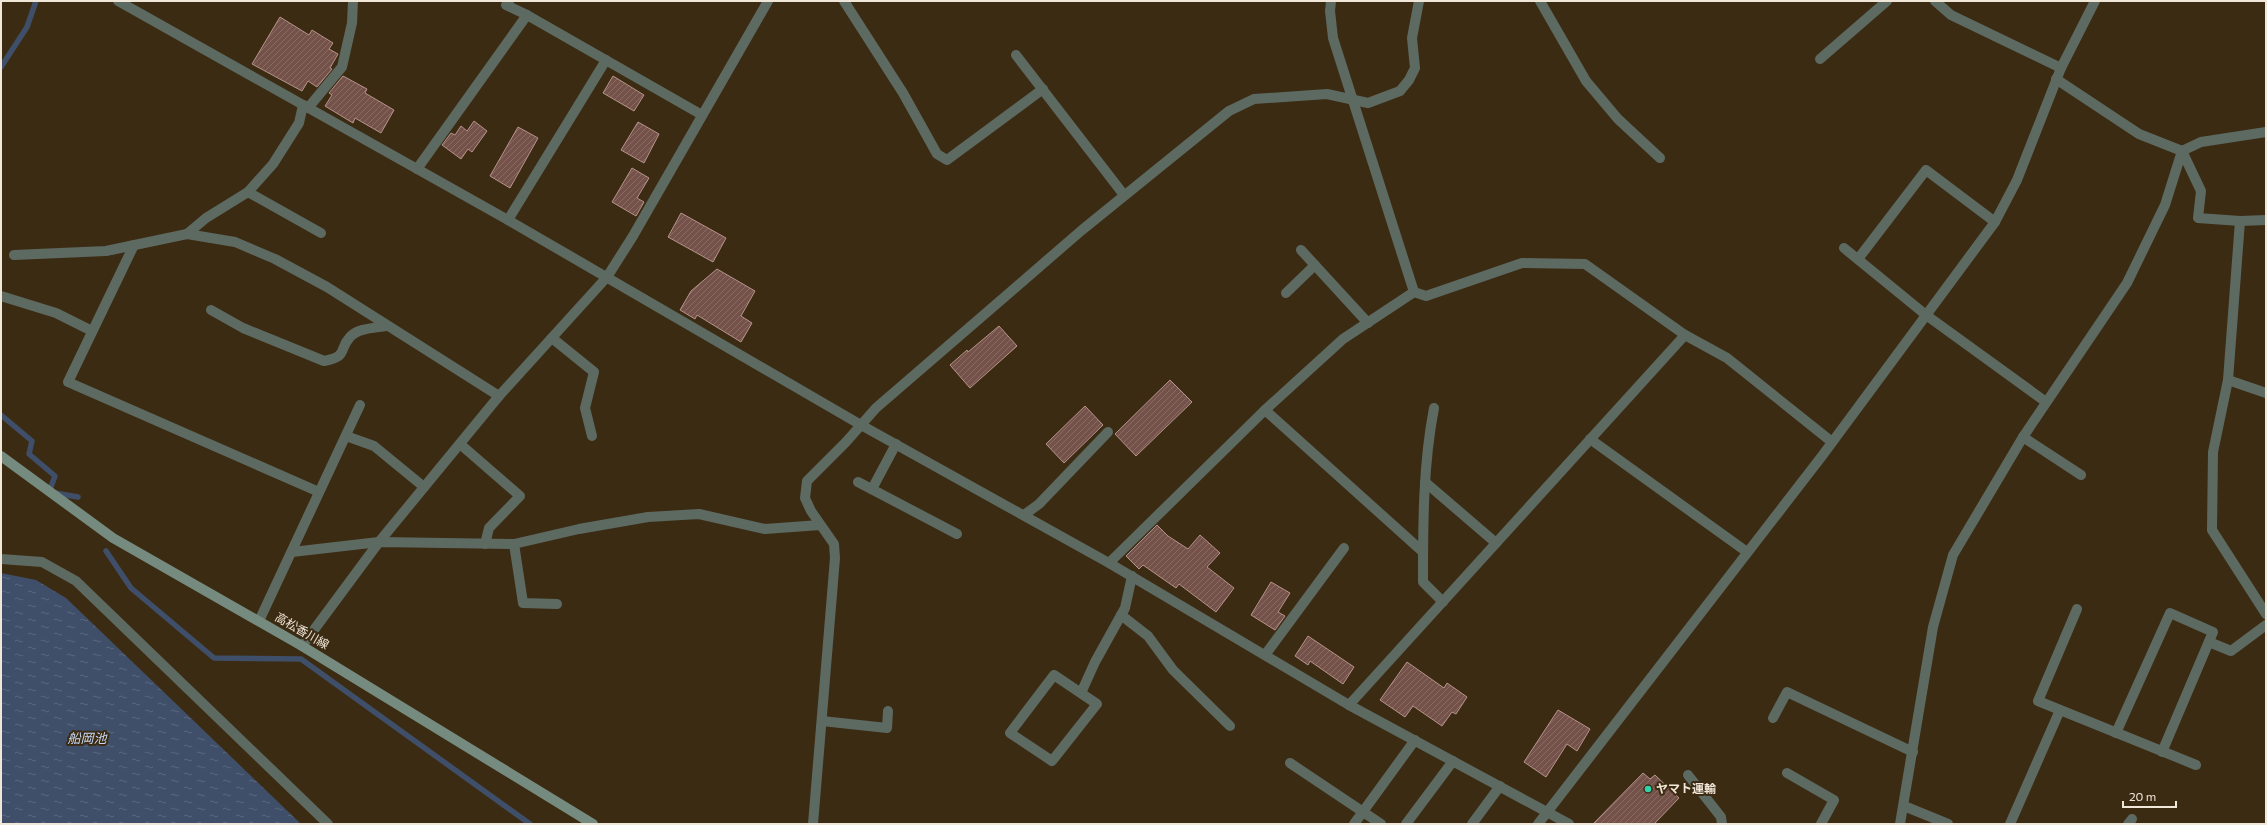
<svg xmlns="http://www.w3.org/2000/svg" width="2267" height="825" viewBox="0 0 2267 825" font-family="Commissioner,'Noto Sans JP',sans-serif">
  <style>
    .water { fill: url(#water-ripples) }
    .lines { fill: none; stroke-linecap: round; stroke-linejoin: round }
    .stream { stroke: #3f4f69; stroke-width: 5.5 }
    .building { fill: url(#building-hatch); stroke: #b7938b }
    .lane { stroke: #5d6a62; stroke-width: 10 }
    .street { stroke: #5d6a62; stroke-width: 10 }
    .secondary { stroke: #768b7f; stroke-width: 10 }
    .poi-dot { fill: #2ed4aa; stroke: #3c2b13; stroke-width: 1.5 }
    .labels { text-anchor: middle; stroke-width: 4; stroke-linejoin: round; paint-order: stroke }
    .street-label { font-size: 12px; fill: #f1e7d8; stroke: #3c2b13 }
    .poi-label { font-size: 12px; font-weight: bold; fill: #f1e7d8; stroke: #3c2b13; text-anchor: start }
    .water-label { font-size: 13px; font-style: italic; fill: #c6d9f7; stroke: #3c2b13 }
  </style>
  <defs>
    <pattern id="water-ripples" width="26" height="14" patternUnits="userSpaceOnUse"><rect width="26" height="14" fill="#3f4f69"/><path d="M2 4q2-2 4 0t4 0M15 11q2-2 4 0t4 0" fill="none" stroke="#5b687e"/></pattern>
    <pattern id="building-hatch" width="6" height="6" patternUnits="userSpaceOnUse"><rect width="6" height="6" fill="#74524a"/><path d="M-1 1l2-2M0 6l6-6M5 7l2-2" fill="none" stroke="#886b63"/></pattern>
  </defs>
  <rect width="100%" height="100%" fill="#3c2b13"/>
  <polygon class="water" points="1,573 36,580 66,598 301,824 1,824"/>
  <g class="lines">
    <g class="stream">
      <polyline points="1,67 27,27 36,1"/>
      <polyline points="1,415 32,441 29,454 55,476 49,492 78,497"/>
      <polyline points="106,551 131,588 214,658 301,659 530,824"/>
    </g>
  </g>
  <g class="building">
    <polygon points="280,17 309,35 312,30 333,43 329,49 338,54 330,68 332,69 317,87 308,81 302,91 252,64"/>
    <polygon points="343,76 367,89 365,93 394,110 381,133 355,118 353,123 325,106 332,95 329,93"/>
    <polygon points="613,76 644,95 634,111 603,93"/>
    <polygon points="474,121 487,131 472,152 468,149 461,159 442,145 451,133 455,135 461,126 467,131"/>
    <polygon points="638,122 659,134 644,163 621,150"/>
    <polygon points="518,127 538,138 510,188 490,176"/>
    <polygon points="632,168 649,178 637,198 644,202 636,216 612,202"/>
    <polygon points="681,213 726,238 713,262 668,237"/>
    <polygon points="717,269 755,291 741,316 752,323 741,342 697,315 695,319 680,310 691,291"/>
    <polygon points="999,326 1017,346 970,388 950,365 967,350 968,352"/>
    <polygon points="1170,380 1192,402 1136,456 1115,434"/>
    <polygon points="1085,406 1103,425 1064,463 1046,444"/>
    <polygon points="1157,525 1168,536 1188,549 1200,535 1220,553 1207,567 1234,588 1216,612 1179,584 1176,588 1143,565 1139,569 1126,556"/>
    <polygon points="1271,582 1290,593 1278,612 1285,616 1275,630 1251,615"/>
    <polygon points="1308,636 1354,667 1343,684 1310,661 1308,665 1295,656"/>
    <polygon points="1407,662 1444,688 1447,683 1467,697 1456,714 1452,712 1442,726 1413,706 1405,717 1380,700"/>
    <polygon points="1558,710 1590,729 1577,751 1567,744 1546,777 1524,762"/>
    <polygon points="1643,773 1650,779 1655,775 1679,798 1654,824 1593,824"/>
  </g>
  <g class="lines">
    <polyline class="lane" points="1016,55 1124,195"/>
    <g class="street">
      <polyline points="118,1 508,220 861,425 1109,563 1349,705 1569,824"/>
      <polyline points="509,1 506,5 527,15"/>
      <polyline points="844,1 903,93 937,154 947,160 1043,89"/>
      <polyline points="1331,1 1330,11 1333,38 1414,292"/>
      <polyline points="1540,1 1586,81 1618,119 1660,158"/>
      <polyline points="1935,1 1951,15 2061,68"/>
      <polyline points="1820,59 1887,1"/>
      <polyline points="2056,79 2139,134 2182,151 2201,142 2266,132"/>
      <polyline points="308,108 342,67 352,23 353,1"/>
      <polyline points="2182,151 2201,191 2198,218 2240,221 2266,220"/>
      <polyline points="417,169 527,15 702,115"/>
      <polyline points="248,192 321,233"/>
      <polyline points="508,220 606,60"/>
      <polyline points="2240,221 2228,380 2213,452 2212,530 2266,614"/>
      <polyline points="187,234 235,242 275,259 327,287 499,396"/>
      <polyline points="134,245 68,382 319,492"/>
      <polyline points="1844,248 1926,315 2046,402"/>
      <polyline points="1301,250 1368,323"/>
      <polyline points="14,255 106,251 187,234 206,218 248,192 273,164 299,123 303,105"/>
      <polyline points="1858,259 1926,170 1995,222"/>
      <polyline points="1286,293 1315,265"/>
      <polyline points="1,296 56,313 92,331"/>
      <path d="M211 310 243 328 324 361C349 356 338 350 350 337 358 328 375 328 386 326"/>
      <polyline points="552,338 594,372 585,408 592,436"/>
      <polyline points="2228,380 2266,393"/>
      <path d="M1434 408C1423 465 1423 524 1423 582L1443 602"/>
      <polyline points="1265,410 1423,552"/>
      <polyline points="346,436 374,446 424,487"/>
      <polyline points="2023,437 2081,475"/>
      <polyline points="1590,439 1747,552"/>
      <polyline points="460,444 520,496 489,528 485,544"/>
      <polyline points="858,482 957,534"/>
      <polyline points="1425,482 1496,543"/>
      <polyline points="872,489 896,444"/>
      <polyline points="1024,515 1039,504 1108,432"/>
      <polyline points="514,544 523,603 557,604"/>
      <polyline points="292,552 379,542 514,544 579,529 648,517 699,514 765,529 820,525"/>
      <polyline points="1,559 42,562 76,581 328,824"/>
      <polyline points="1109,563 1265,410 1343,339 1414,292 1426,296 1522,263 1585,264 1685,335 1727,358 1832,442"/>
      <polyline points="2077,609 2038,701 2196,765"/>
      <polyline points="1121,615 1148,636 1173,670 1230,726"/>
      <polyline points="259,621 360,405"/>
      <polyline points="2209,642 2231,651 2266,625"/>
      <polyline points="302,646 379,542 499,396 607,277 633,236 768,1"/>
      <polyline points="1265,655 1344,548"/>
      <polygon points="1054,675 1097,704 1052,761 1010,733"/>
      <polyline points="1081,693 1095,662 1125,608 1132,576"/>
      <polyline points="1349,705 1685,335"/>
      <polyline points="1773,718 1787,692 1913,752"/>
      <polyline points="822,721 887,728 888,711"/>
      <polyline points="2116,733 2170,613 2213,632 2162,752"/>
      <polyline points="1290,763 1381,824"/>
      <polyline points="1787,773 1834,800 1821,824"/>
      <polyline points="1688,775 1721,817 1722,824"/>
      <polyline points="1904,806 1948,824"/>
      <polyline points="813,824 835,558 834,544 811,511 805,498 807,481 846,442 876,408 1082,230 1229,111 1254,99 1327,94 1368,103 1400,91 1409,80 1415,68 1412,38 1419,1"/>
      <polyline points="1354,824 1415,740"/>
      <polyline points="1406,824 1453,761"/>
      <polyline points="1472,824 1500,786"/>
      <polyline points="1538,824 1822,456 1995,222 2017,180 2061,68 2095,1"/>
      <polyline points="1900,824 1933,627 1953,555 2023,437 2127,283 2165,205 2182,151"/>
      <polyline points="2010,824 2060,710"/>
      <polyline points="2128,824 2132,819"/>
    </g>
    <polyline class="secondary" points="1,456 113,538 302,646 593,824"/>
  </g>
  <circle class="poi-dot" cx="1648" cy="789" r="4"/>
  <g class="labels">
    <g class="street-label">
      <text transform="translate(302 631) rotate(30)" y="4">高松香川線</text>
    </g>
    <g class="poi-label">
      <text x="1656" y="793">ヤマト運輸</text>
    </g>
    <g class="water-label">
      <text x="87" y="743">船岡池</text>
    </g>
  </g>
  <rect width="2267" height="825" fill="none" stroke="#f1e7d8" stroke-width="4"/>
  <path d="M2123 801v6h53v-6" fill="none" stroke="#f1e7d8" stroke-width="2"/>
  <text x="2129" y="801" font-size="12" fill="#f1e7d8" stroke="#3c2b13" stroke-width="3" paint-order="stroke">20 m</text>
</svg>
